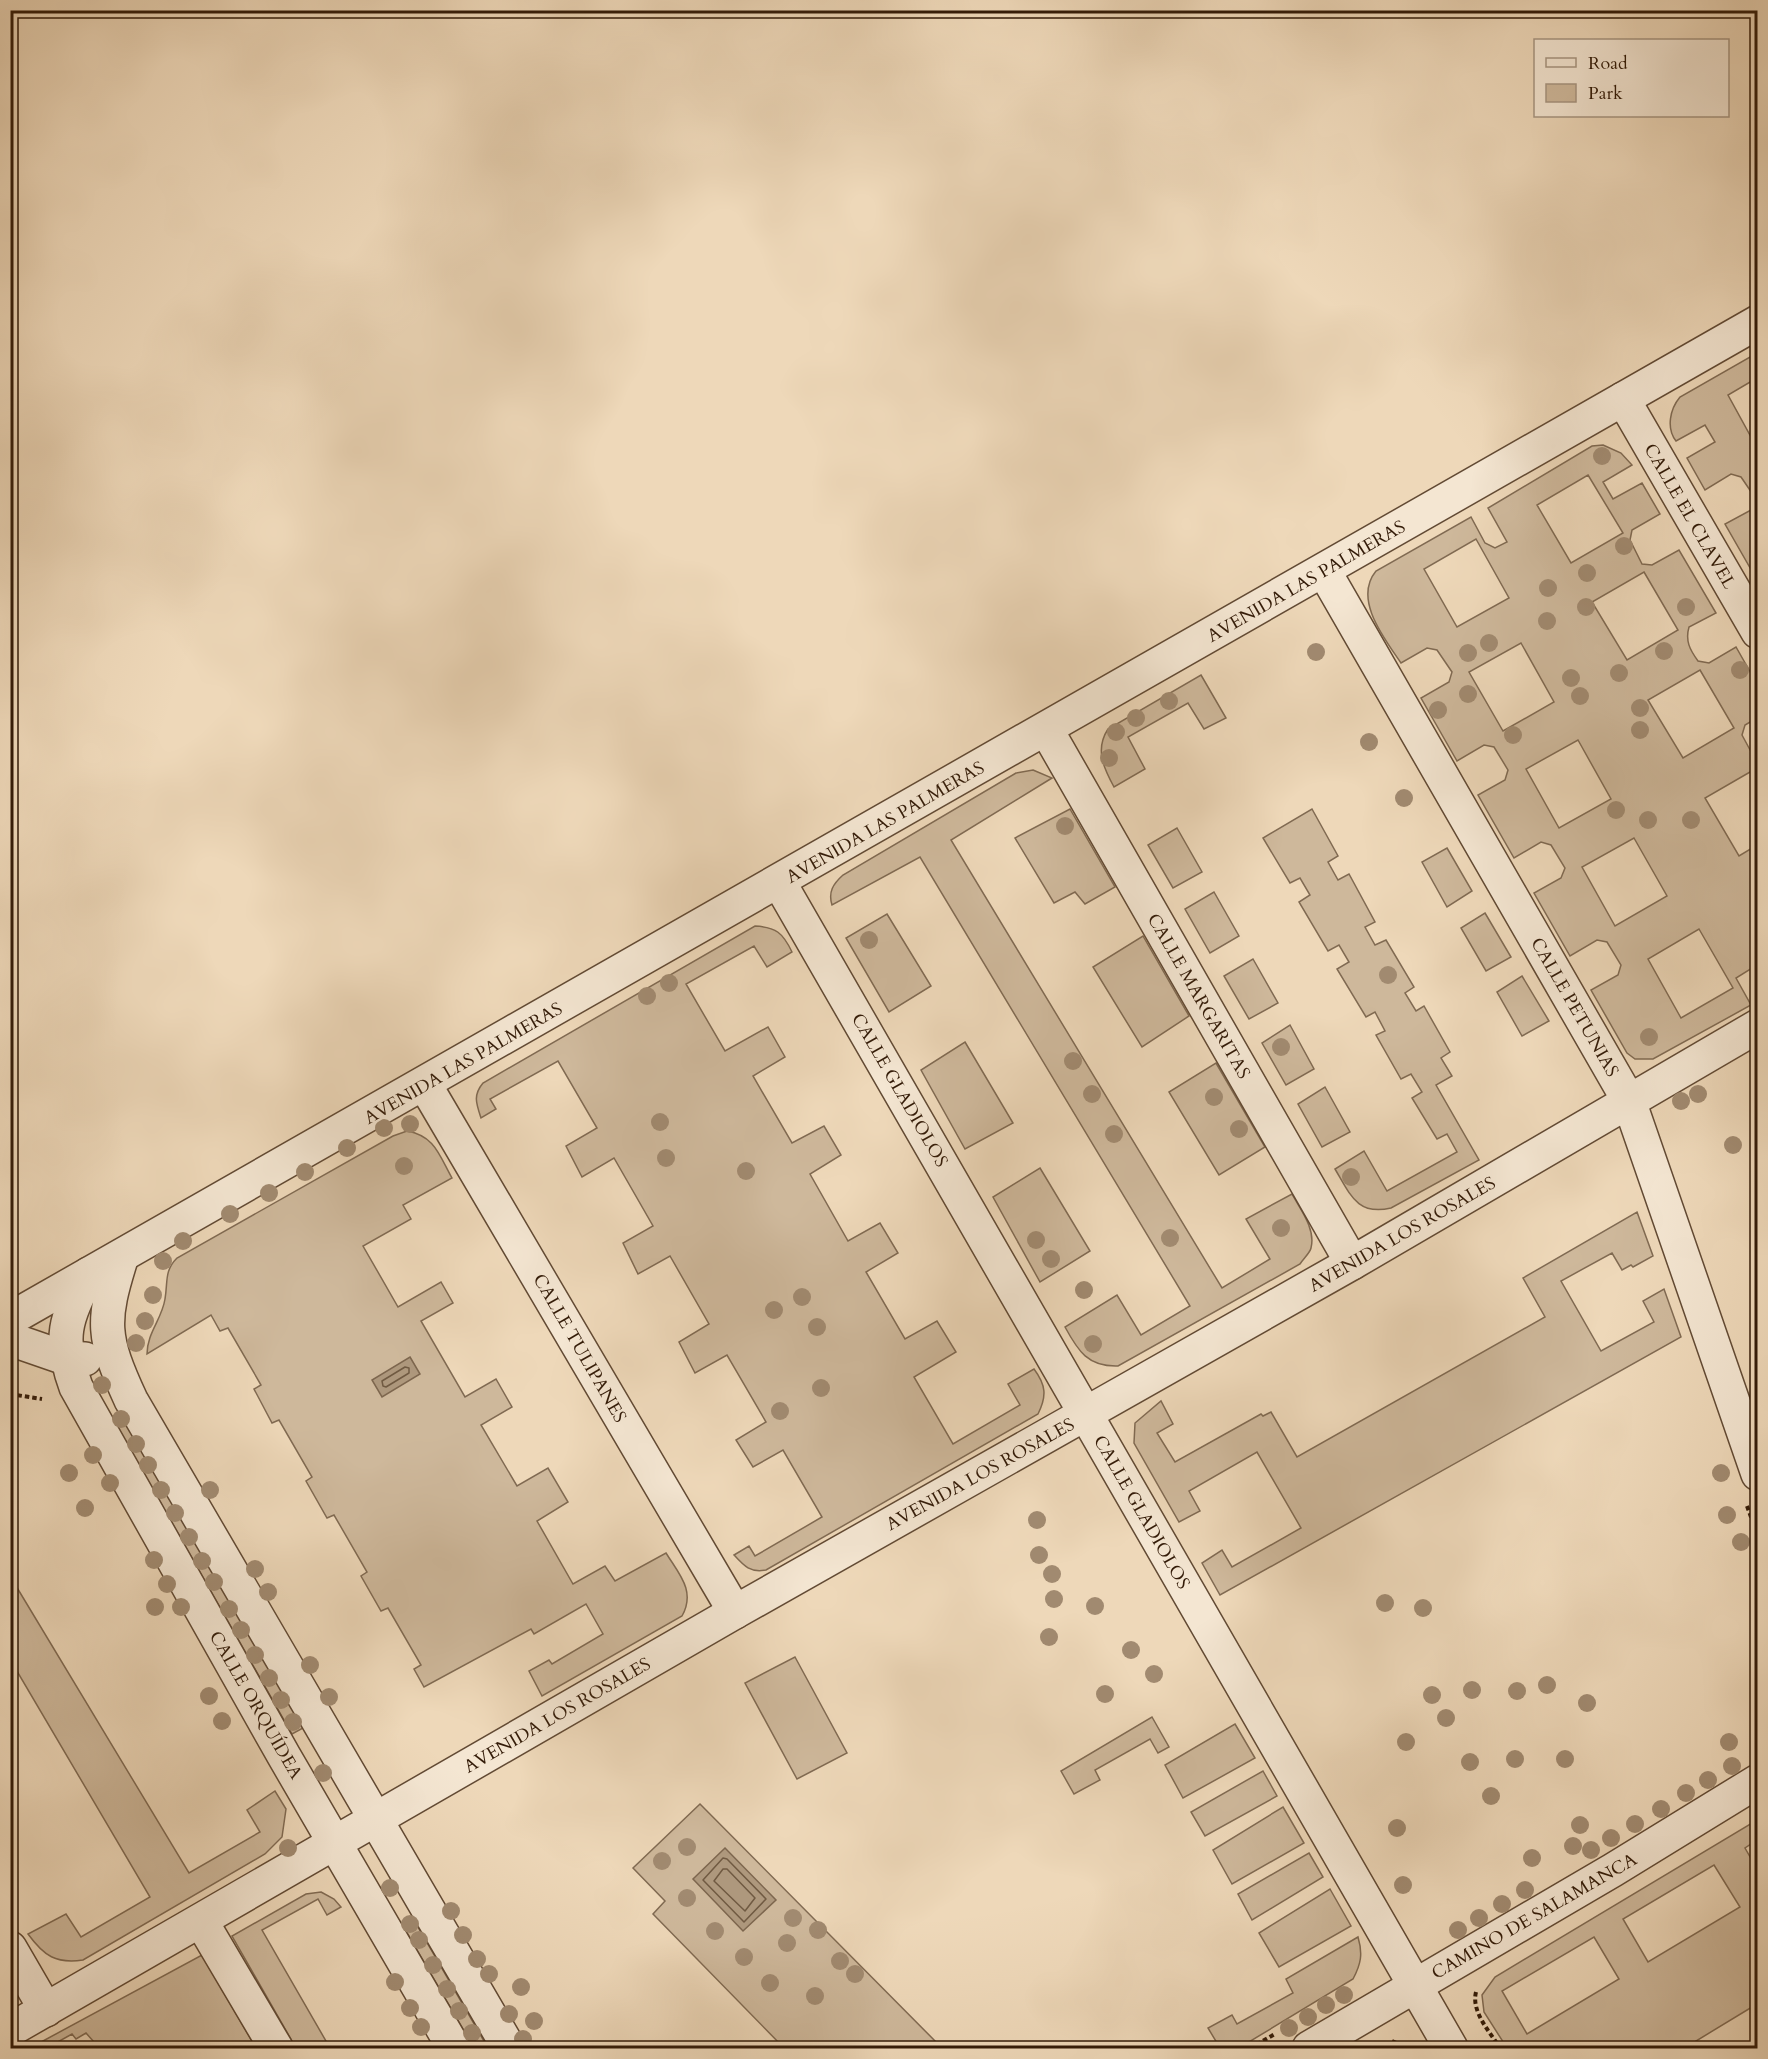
<svg xmlns="http://www.w3.org/2000/svg" width="1768" height="2059" viewBox="0 0 1768 2059" font-family="Cardo,serif">
  <style>
    .green { fill: #ceb89b; stroke: #806a52; stroke-width: 1.5; fill-rule: evenodd }
    .water { fill: #ae987d; stroke: #7d664e; stroke-width: 1.5 }
    .lines { fill: none; stroke-linecap: round; stroke-linejoin: round }
    .shore { stroke: #705a42; stroke-width: 1.5 }
    .minor-casing { stroke: #624a34; stroke-width: 36 }
    .path { stroke: #331b08; stroke-width: 4; stroke-dasharray: 4.5 3; stroke-linecap: butt }
    .minor { stroke: #f4e6d2; stroke-width: 33 }
    .tree { fill: #a18a70 }
    .labels { text-anchor: middle; stroke-width: 5; stroke-linejoin: round; paint-order: stroke }
    .street-label { font-size: 18px; fill: #331b08; stroke: #f4e6d2 }
  </style>
  <rect width="100%" height="100%" fill="#eed8b9"/>
  <filter id="stains"><feTurbulence type="fractalNoise" baseFrequency=".00333" numOctaves="4"/><feColorMatrix values="0 0 0 0 .2 0 0 0 0 .09 0 0 0 0 .02 0 0 0 .5 -.17"/></filter>
  <radialGradient id="worn" r=".72"><stop offset=".6" stop-color="#630" stop-opacity="0"/><stop offset="1" stop-color="#630" stop-opacity=".3"/></radialGradient>
  <g class="green">
    <path d="M1757 353V378L1728 395 1757 448V580L1725 524 1753 509 1756 499 1741 477 1731 474 1705 490 1687 458 1715 442 1705 425 1676 441C1666 428 1670 409 1680 397Z"/>
    <path d="M1603 445 1621 453 1632 465 1603 482 1613 499 1642 483 1660 514 1632 530 1630 540 1642 564 1652 565 1679 550 1716 613 1689 627C1685 641 1690 650 1698 661L1709 663 1736 647 1757 684V718L1745 725 1742 735 1755 759H1757V768L1705 798 1739 856 1757 845V977L1752 968 1736 978 1751 1005 1653 1059H1635L1627 1053 1591 990 1618 975 1621 965 1607 942 1597 940 1570 956 1534 893 1561 878 1565 868 1551 845 1541 842 1514 858 1478 795 1505 780 1508 770 1494 747 1484 745 1457 761 1421 698 1449 682 1452 672 1437 650 1427 648 1401 663C1384 638 1353 599 1376 571L1471 517 1485 543 1495 548 1507 542 1488 508 1592 446ZM1588 475 1623 533 1571 563 1537 505ZM1476 539 1509 598 1457 627 1424 569ZM1644 572 1678 630 1627 660 1592 602ZM1521 643 1554 702 1503 731 1469 672ZM1700 670 1734 728 1683 758 1648 700ZM1578 740 1611 799 1559 828 1526 769ZM1634 838 1667 896 1615 926 1582 867ZM1699 929 1733 988 1681 1018 1648 959Z"/>
    <path d="M1201 675 1226 718 1204 729 1188 703 1128 737 1145 769 1114 787C1103 767 1095 749 1108 729Z"/>
    <path d="M1033 770 1052 778 951 840 1222 1288 1270 1259 1246 1219 1292 1194C1300 1209 1316 1229 1311 1248 1310 1253 1303 1259 1300 1264L1118 1366C1088 1367 1078 1351 1065 1327L1117 1295 1141 1335 1190 1306 920 857 832 905C828 892 833 884 843 875L1016 773Z"/>
    <polygon points="1070,809 1115,887 1085,904 1075,892 1054,903 1015,838"/>
    <path d="M1312 809 1338 856 1328 862 1338 880 1349 874 1375 922 1365 927 1375 945 1386 940 1414 987 1405 993 1416 1011 1424 1006 1450 1052 1441 1058 1452 1076 1436 1085 1479 1160 1391 1208C1357 1216 1350 1194 1335 1169L1364 1151 1387 1191 1457 1152 1447 1134 1437 1139 1412 1098 1422 1092 1411 1074 1401 1079 1376 1035 1385 1031 1375 1012 1366 1017 1337 969 1349 962 1339 945 1328 951 1299 902 1310 895 1300 878 1290 883 1263 838Z"/>
    <polygon points="1177,828 1202,872 1173,888 1148,845"/>
    <polygon points="1447,848 1472,891 1447,907 1422,862"/>
    <polygon points="1214,892 1239,936 1210,953 1185,909"/>
    <polygon points="1485,913 1511,957 1486,971 1461,928"/>
    <polygon points="887,914 931,986 889,1012 846,938"/>
    <path d="M755 926C776 927 783 933 792 952L767 967 754 946 686 984 725 1051 768 1027 785 1057 753 1076 792 1143 824 1126 841 1155 810 1174 848 1241 880 1223 898 1253 866 1272 905 1339 937 1321 956 1352 914 1377 953 1444 1020 1405 1008 1384 1034 1369C1046 1385 1047 1396 1038 1414L766 1570C750 1573 744 1566 734 1555L749 1546 755 1556 822 1517 783 1450 753 1467 736 1440 766 1422 727 1355 695 1373 679 1342 709 1324 670 1256 638 1274 623 1243 653 1226 614 1158 582 1177 566 1146 597 1128 558 1061 490 1099 496 1109 481 1118C476 1103 473 1095 483 1083Z"/>
    <polygon points="1143,936 1189,1016 1142,1047 1093,967"/>
    <polygon points="1253,959 1278,1003 1249,1019 1224,976"/>
    <polygon points="1522,976 1549,1021 1522,1036 1497,992"/>
    <polygon points="1290,1025 1314,1069 1286,1085 1262,1043"/>
    <polygon points="965,1042 1013,1123 965,1149 921,1070"/>
    <polygon points="1216,1063 1265,1147 1219,1175 1169,1092"/>
    <polygon points="1325,1087 1350,1132 1322,1147 1298,1104"/>
    <path d="M407 1131C435 1136 439 1155 452 1178L403 1205 411 1219 363 1246 398 1307 441 1282 453 1303 421 1321 465 1397 496 1379 512 1407 481 1425 517 1486 548 1468 568 1502 537 1521 573 1584 605 1566 615 1581 666 1553C679 1574 696 1591 682 1616L542 1696 529 1671 549 1660 552 1664 603 1634 586 1604 534 1634 531 1629 424 1687 414 1669 421 1665 388 1608 381 1611 361 1576 367 1572 334 1515 327 1518 306 1481 312 1477 279 1420 272 1423 254 1389 261 1385 228 1328 220 1331 211 1315 147 1354C147 1333 162 1319 165 1299 168 1282 164 1271 177 1258L393 1136Z"/>
    <polygon points="1040,1168 1090,1251 1040,1282 993,1197"/>
    <polygon points="1637,1212 1653,1256 1633,1267 1631,1265 1622,1270 1612,1253 1561,1281 1601,1351 1654,1322 1643,1301 1664,1289 1681,1337 1220,1595 1202,1563 1222,1550 1232,1567 1301,1528 1257,1452 1189,1491 1200,1511 1179,1522 1134,1443 1135,1423 1161,1401 1173,1424 1157,1433 1175,1462 1261,1414 1263,1416 1271,1412 1297,1457 1545,1317 1523,1278"/>
    <polygon points="126,1414 305,1727 292,1734 114,1421"/>
    <path d="M10 1576 189 1873 260 1832 247 1810 275 1791 286 1809 282 1837 265 1854 83 1960C56 1964 44 1956 28 1934L66 1914 81 1937 150 1897 11 1661Z"/>
    <polygon points="795,1657 847,1753 797,1779 745,1683"/>
    <polygon points="1152,1717 1169,1747 1158,1753 1150,1739 1095,1770 1100,1780 1074,1794 1061,1771"/>
    <polygon points="1235,1724 1255,1758 1183,1798 1165,1765"/>
    <polygon points="1263,1771 1277,1796 1205,1836 1191,1812"/>
    <polygon points="700,1804 942,2048 784,2048 653,1914 665,1901 633,1868"/>
    <polygon points="1283,1807 1304,1843 1232,1884 1213,1850"/>
    <path d="M1757 1820V1840L1745 1848 1757 1869V2004L1696 2041 1700 2048H1507L1484 2012 1482 1995 1495 1977ZM1714 1865 1740 1907 1648 1962 1623 1919ZM1594 1937 1619 1979 1527 2034 1502 1991Z"/>
    <polygon points="1309,1853 1323,1877 1252,1920 1238,1894"/>
    <polygon points="1330,1889 1351,1926 1279,1967 1259,1933"/>
    <polygon points="321,1892 334,1899 341,1907 327,1915 318,1899 262,1930 330,2048 296,2048 232,1936 306,1894"/>
    <polygon points="414,1920 488,2048 474,2048 403,1926"/>
    <path d="M1358 1937C1363 1954 1361 1964 1353 1979L1239 2048H1220L1208 2028 1232 2015 1237 2024 1293 1993 1286 1979Z"/>
    <polygon points="202,1955 256,2048 110,2048 104,2043 94,2042 86,2033 76,2039 72,2034 47,2048 30,2048"/>
  </g>
  <g class="water">
    <polygon points="410,1357 420,1374 382,1397 372,1380"/>
    <polygon points="725,1848 776,1900 743,1931 693,1879"/>
  </g>
  <g class="lines">
    <g class="shore">
      <polygon points="405,1367 409,1368 409,1373 386,1387 383,1386 382,1381"/>
      <polygon points="723,1858 727,1859 766,1899 744,1922 703,1880"/>
      <polygon points="723,1869 727,1869 755,1898 745,1911 714,1881"/>
    </g>
    <g class="minor-casing">
      <g id="minor">
        <polyline points="1623,399 1758,632"/>
        <polyline points="1324,571 1629,1101 1758,1474"/>
        <polyline points="1046,729 1352,1263"/>
        <polyline points="779,882 1451,2048"/>
        <polyline points="425,1085 735,1612"/>
        <path d="M122 1256C101 1322 102 1337 131 1400L509 2048"/>
        <path d="M89 1274C65 1319 58 1338 76 1387L284 1756 454 2048"/>
        <polyline points="10,1319 1758,322"/>
        <polyline points="10,1339 65,1358 85,1359"/>
        <polyline points="201,1921 276,2048"/>
        <polyline points="10,1948 46,2010"/>
        <polyline points="10,2030 735,1612 1352,1263 1758,1026"/>
        <polyline points="1309,2048 1613,1870 1758,1781"/>
      </g>
    </g>
    <g class="path">
      <polyline points="10,1394 42,1399"/>
      <polyline points="1747,1506 1758,1536"/>
      <path d="M1476 1992C1471 2012 1490 2032 1500 2048"/>
      <polyline points="1392,2041 1407,2048"/>
      <polyline points="1250,2048 1275,2034"/>
    </g>
    <use href="#minor" class="minor"/>
  </g>
  <g class="tree">
    <circle cx="1602" cy="456" r="9"/>
    <circle cx="1624" cy="546" r="9"/>
    <circle cx="1587" cy="573" r="9"/>
    <circle cx="1548" cy="588" r="9"/>
    <circle cx="1586" cy="607" r="9"/>
    <circle cx="1686" cy="607" r="9"/>
    <circle cx="1547" cy="621" r="9"/>
    <circle cx="1489" cy="643" r="9"/>
    <circle cx="1664" cy="651" r="9"/>
    <circle cx="1316" cy="652" r="9"/>
    <circle cx="1468" cy="653" r="9"/>
    <circle cx="1740" cy="670" r="9"/>
    <circle cx="1619" cy="673" r="9"/>
    <circle cx="1571" cy="678" r="9"/>
    <circle cx="1468" cy="694" r="9"/>
    <circle cx="1580" cy="696" r="9"/>
    <circle cx="1169" cy="701" r="9"/>
    <circle cx="1640" cy="708" r="9"/>
    <circle cx="1438" cy="710" r="9"/>
    <circle cx="1136" cy="718" r="9"/>
    <circle cx="1640" cy="730" r="9"/>
    <circle cx="1116" cy="732" r="9"/>
    <circle cx="1513" cy="735" r="9"/>
    <circle cx="1369" cy="742" r="9"/>
    <circle cx="1109" cy="758" r="9"/>
    <circle cx="1404" cy="798" r="9"/>
    <circle cx="1616" cy="810" r="9"/>
    <circle cx="1648" cy="820" r="9"/>
    <circle cx="1691" cy="820" r="9"/>
    <circle cx="1065" cy="826" r="9"/>
    <circle cx="869" cy="940" r="9"/>
    <circle cx="1388" cy="975" r="9"/>
    <circle cx="669" cy="983" r="9"/>
    <circle cx="647" cy="996" r="9"/>
    <circle cx="1649" cy="1037" r="9"/>
    <circle cx="1281" cy="1047" r="9"/>
    <circle cx="1073" cy="1061" r="9"/>
    <circle cx="1092" cy="1094" r="9"/>
    <circle cx="1698" cy="1094" r="9"/>
    <circle cx="1214" cy="1097" r="9"/>
    <circle cx="1681" cy="1101" r="9"/>
    <circle cx="660" cy="1122" r="9"/>
    <circle cx="410" cy="1124" r="9"/>
    <circle cx="384" cy="1128" r="9"/>
    <circle cx="1239" cy="1129" r="9"/>
    <circle cx="1114" cy="1134" r="9"/>
    <circle cx="1733" cy="1145" r="9"/>
    <circle cx="347" cy="1148" r="9"/>
    <circle cx="666" cy="1158" r="9"/>
    <circle cx="404" cy="1166" r="9"/>
    <circle cx="746" cy="1171" r="9"/>
    <circle cx="305" cy="1172" r="9"/>
    <circle cx="1351" cy="1177" r="9"/>
    <circle cx="269" cy="1193" r="9"/>
    <circle cx="230" cy="1214" r="9"/>
    <circle cx="1281" cy="1228" r="9"/>
    <circle cx="1170" cy="1238" r="9"/>
    <circle cx="1036" cy="1240" r="9"/>
    <circle cx="183" cy="1241" r="9"/>
    <circle cx="1051" cy="1259" r="9"/>
    <circle cx="163" cy="1261" r="9"/>
    <circle cx="1084" cy="1290" r="9"/>
    <circle cx="153" cy="1295" r="9"/>
    <circle cx="802" cy="1297" r="9"/>
    <circle cx="774" cy="1310" r="9"/>
    <circle cx="145" cy="1321" r="9"/>
    <circle cx="817" cy="1327" r="9"/>
    <circle cx="136" cy="1343" r="9"/>
    <circle cx="1093" cy="1344" r="9"/>
    <circle cx="102" cy="1385" r="9"/>
    <circle cx="821" cy="1388" r="9"/>
    <circle cx="780" cy="1411" r="9"/>
    <circle cx="121" cy="1419" r="9"/>
    <circle cx="136" cy="1444" r="9"/>
    <circle cx="93" cy="1455" r="9"/>
    <circle cx="148" cy="1465" r="9"/>
    <circle cx="69" cy="1473" r="9"/>
    <circle cx="1721" cy="1473" r="9"/>
    <circle cx="110" cy="1483" r="9"/>
    <circle cx="161" cy="1490" r="9"/>
    <circle cx="210" cy="1490" r="9"/>
    <circle cx="85" cy="1508" r="9"/>
    <circle cx="175" cy="1513" r="9"/>
    <circle cx="1727" cy="1515" r="9"/>
    <circle cx="1037" cy="1520" r="9"/>
    <circle cx="189" cy="1537" r="9"/>
    <circle cx="1741" cy="1542" r="9"/>
    <circle cx="1039" cy="1555" r="9"/>
    <circle cx="154" cy="1560" r="9"/>
    <circle cx="202" cy="1561" r="9"/>
    <circle cx="255" cy="1569" r="9"/>
    <circle cx="1052" cy="1574" r="9"/>
    <circle cx="214" cy="1582" r="9"/>
    <circle cx="167" cy="1584" r="9"/>
    <circle cx="268" cy="1592" r="9"/>
    <circle cx="1054" cy="1599" r="9"/>
    <circle cx="1385" cy="1603" r="9"/>
    <circle cx="1095" cy="1606" r="9"/>
    <circle cx="155" cy="1607" r="9"/>
    <circle cx="181" cy="1607" r="9"/>
    <circle cx="1423" cy="1608" r="9"/>
    <circle cx="229" cy="1609" r="9"/>
    <circle cx="241" cy="1630" r="9"/>
    <circle cx="1049" cy="1637" r="9"/>
    <circle cx="1131" cy="1650" r="9"/>
    <circle cx="255" cy="1655" r="9"/>
    <circle cx="310" cy="1665" r="9"/>
    <circle cx="1154" cy="1674" r="9"/>
    <circle cx="269" cy="1678" r="9"/>
    <circle cx="1547" cy="1685" r="9"/>
    <circle cx="1472" cy="1690" r="9"/>
    <circle cx="1517" cy="1691" r="9"/>
    <circle cx="1105" cy="1694" r="9"/>
    <circle cx="1432" cy="1695" r="9"/>
    <circle cx="209" cy="1696" r="9"/>
    <circle cx="329" cy="1697" r="9"/>
    <circle cx="281" cy="1700" r="9"/>
    <circle cx="1587" cy="1703" r="9"/>
    <circle cx="1446" cy="1718" r="9"/>
    <circle cx="222" cy="1721" r="9"/>
    <circle cx="293" cy="1722" r="9"/>
    <circle cx="1406" cy="1742" r="9"/>
    <circle cx="1729" cy="1742" r="9"/>
    <circle cx="1515" cy="1759" r="9"/>
    <circle cx="1565" cy="1759" r="9"/>
    <circle cx="1470" cy="1762" r="9"/>
    <circle cx="1732" cy="1766" r="9"/>
    <circle cx="323" cy="1773" r="9"/>
    <circle cx="1708" cy="1780" r="9"/>
    <circle cx="1686" cy="1793" r="9"/>
    <circle cx="1491" cy="1796" r="9"/>
    <circle cx="1661" cy="1809" r="9"/>
    <circle cx="1635" cy="1824" r="9"/>
    <circle cx="1580" cy="1825" r="9"/>
    <circle cx="1397" cy="1828" r="9"/>
    <circle cx="1611" cy="1838" r="9"/>
    <circle cx="1573" cy="1846" r="9"/>
    <circle cx="687" cy="1847" r="9"/>
    <circle cx="288" cy="1848" r="9"/>
    <circle cx="1591" cy="1850" r="9"/>
    <circle cx="1532" cy="1858" r="9"/>
    <circle cx="662" cy="1861" r="9"/>
    <circle cx="1403" cy="1885" r="9"/>
    <circle cx="390" cy="1888" r="9"/>
    <circle cx="1525" cy="1890" r="9"/>
    <circle cx="687" cy="1898" r="9"/>
    <circle cx="1502" cy="1904" r="9"/>
    <circle cx="451" cy="1911" r="9"/>
    <circle cx="793" cy="1918" r="9"/>
    <circle cx="1479" cy="1918" r="9"/>
    <circle cx="410" cy="1924" r="9"/>
    <circle cx="818" cy="1930" r="9"/>
    <circle cx="1458" cy="1930" r="9"/>
    <circle cx="715" cy="1931" r="9"/>
    <circle cx="463" cy="1935" r="9"/>
    <circle cx="419" cy="1940" r="9"/>
    <circle cx="787" cy="1943" r="9"/>
    <circle cx="744" cy="1957" r="9"/>
    <circle cx="477" cy="1959" r="9"/>
    <circle cx="840" cy="1961" r="9"/>
    <circle cx="433" cy="1965" r="9"/>
    <circle cx="489" cy="1974" r="9"/>
    <circle cx="855" cy="1974" r="9"/>
    <circle cx="395" cy="1982" r="9"/>
    <circle cx="770" cy="1983" r="9"/>
    <circle cx="521" cy="1987" r="9"/>
    <circle cx="447" cy="1989" r="9"/>
    <circle cx="1344" cy="1995" r="9"/>
    <circle cx="815" cy="1996" r="9"/>
    <circle cx="1326" cy="2005" r="9"/>
    <circle cx="410" cy="2008" r="9"/>
    <circle cx="459" cy="2011" r="9"/>
    <circle cx="509" cy="2014" r="9"/>
    <circle cx="1308" cy="2017" r="9"/>
    <circle cx="534" cy="2021" r="9"/>
    <circle cx="421" cy="2027" r="9"/>
    <circle cx="1289" cy="2028" r="9"/>
    <circle cx="472" cy="2033" r="9"/>
    <circle cx="523" cy="2039" r="9"/>
  </g>
  <g class="labels">
    <g class="street-label">
      <text transform="translate(1690 516) rotate(60)" y="6">CALLE EL CLAVEL</text>
      <text transform="translate(1306 581) rotate(-30)" y="6">AVENIDA LAS PALMERAS</text>
      <text transform="translate(885 822) rotate(-30)" y="6">AVENIDA LAS PALMERAS</text>
      <text transform="translate(1199 996) rotate(60)" y="6">CALLE MARGARITAS</text>
      <text transform="translate(1575 1007) rotate(60)" y="6">CALLE PETUNIAS</text>
      <text transform="translate(463 1063) rotate(-30)" y="6">AVENIDA LAS PALMERAS</text>
      <text transform="translate(900 1090) rotate(60)" y="6">CALLE GLADIOLOS</text>
      <text transform="translate(1402 1234) rotate(-30)" y="6">AVENIDA LOS ROSALES</text>
      <text transform="translate(580 1348) rotate(60)" y="6">CALLE TULIPANES</text>
      <text transform="translate(980 1474) rotate(-29)" y="6">AVENIDA LOS ROSALES</text>
      <text transform="translate(1142 1512) rotate(60)" y="6">CALLE GLADIOLOS</text>
      <text transform="translate(256 1705) rotate(60)" y="6">CALLE ORQUÍDEA</text>
      <text transform="translate(557 1715) rotate(-30)" y="6">AVENIDA LOS ROSALES</text>
      <text transform="translate(1534 1916) rotate(-30)" y="6">CAMINO DE SALAMANCA</text>
    </g>
  </g>
  <rect width="1768" height="2059" fill="none" stroke="#eed8b9" stroke-width="36"/>
  <rect x="12" y="12" width="1744" height="2035" fill="none" stroke="#331b08" stroke-width="3"/>
  <rect x="18" y="18" width="1732" height="2023" fill="none" stroke="#331b08" stroke-width="1.5"/>
  <rect x="1534" y="39" width="195" height="78" fill="#f4e6d2" stroke="#a79581" stroke-width="1.5"/>
  <rect x="1546" y="58" width="30" height="9" fill="#f4e6d2" stroke="#a79581" stroke-width="1.5"/>
  <text x="1588" y="69" font-size="18" fill="#331b08">Road</text>
  <rect x="1546" y="84" width="30" height="18" fill="#ceb89b" stroke="#a79581" stroke-width="1.5"/>
  <text x="1588" y="99" font-size="18" fill="#331b08">Park</text>
  <rect width="100%" height="100%" filter="url(#stains)"/>
  <rect width="100%" height="100%" fill="url(#worn)"/>
</svg>
